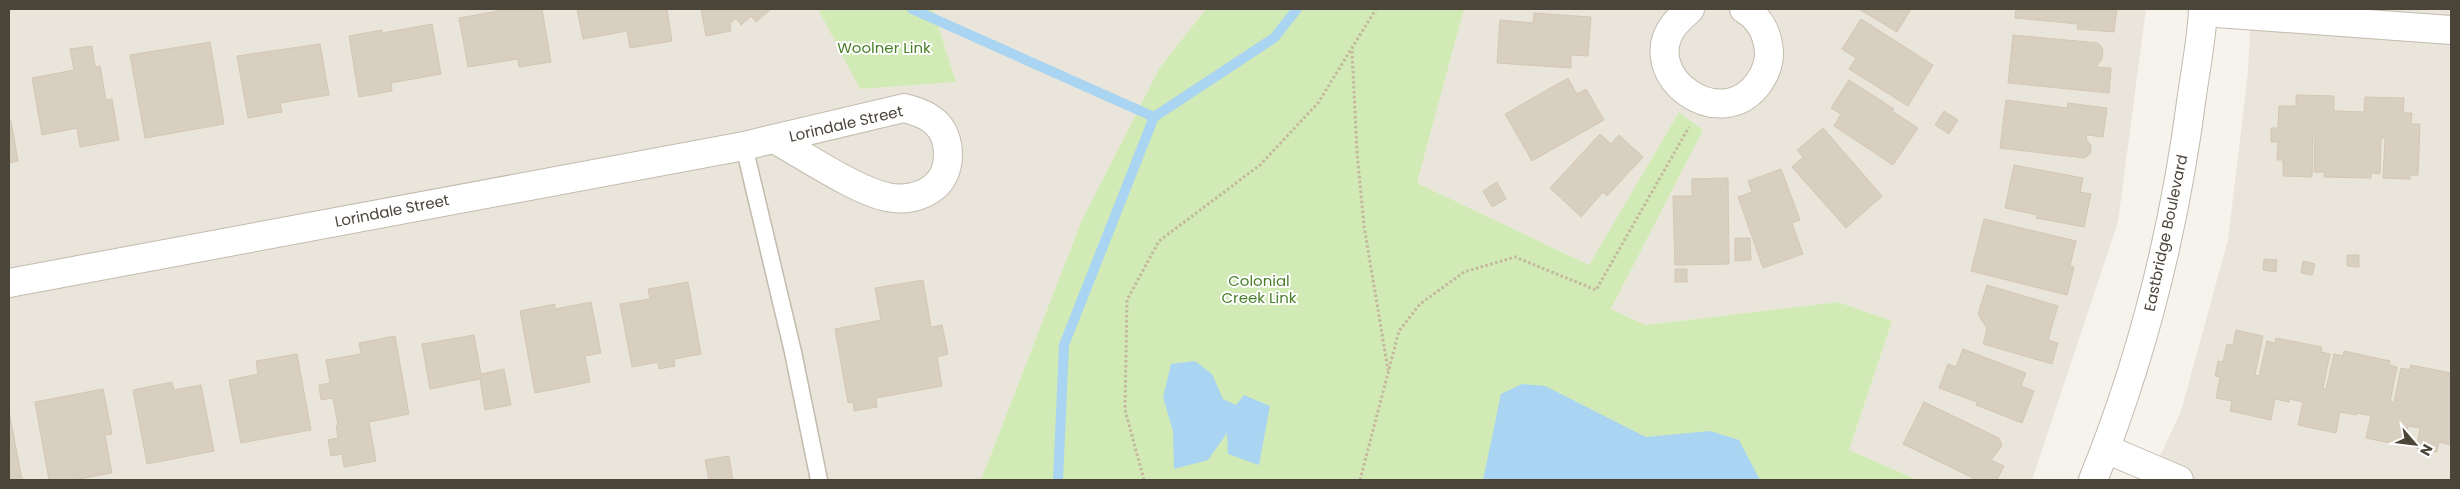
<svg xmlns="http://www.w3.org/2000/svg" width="2460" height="489" viewBox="0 0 2460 489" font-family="Poppins,sans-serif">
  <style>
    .residential { fill: #eae5da }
    .green { fill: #d2eab5 }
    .water { fill: #a9d4f2 }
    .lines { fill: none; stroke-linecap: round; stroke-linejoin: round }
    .stream { stroke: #a9d4f2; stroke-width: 10 }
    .building { fill: #d8cfc1; stroke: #d3c7b4 }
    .service-casing { stroke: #c2bbae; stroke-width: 19 }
    .minor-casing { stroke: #c2bbae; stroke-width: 30 }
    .path { stroke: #c4b79f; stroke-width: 3; stroke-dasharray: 2.5 2.5; stroke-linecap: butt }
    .service { stroke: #fff; stroke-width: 16 }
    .minor { stroke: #fff; stroke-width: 28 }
    .labels { text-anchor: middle; stroke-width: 4; stroke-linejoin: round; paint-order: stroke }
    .park-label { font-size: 15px; fill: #4a7f2a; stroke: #fff }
    .street-label { font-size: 15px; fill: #4b4439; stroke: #fff }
  </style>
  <rect width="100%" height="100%" fill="#f6f3ec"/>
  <g class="residential">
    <polygon points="9,9 818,9 861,89 956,82 933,9 1206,9 1160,67 1081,222 981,480 9,480"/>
    <polygon points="1464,9 2146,9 2118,222 2032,480 1918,480 1849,450 1892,321 1838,302 1645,325 1611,309 1703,130 1679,112 1589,265 1417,183"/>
    <polygon points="2251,9 2451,9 2451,480 2149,480 2181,411 2228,240 2248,72"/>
  </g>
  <g class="green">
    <polygon points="818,9 933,9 956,82 860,89"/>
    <polygon points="1206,9 1464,9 1417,183 1589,265 1679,112 1703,130 1611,309 1645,325 1838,302 1892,321 1849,450 1918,480 981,480 1081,222 1160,67"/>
  </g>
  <g class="water">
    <polygon points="1195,361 1212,374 1223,399 1236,405 1244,395 1270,406 1259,465 1228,454 1227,433 1208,460 1174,469 1173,431 1163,397 1171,364"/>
    <polygon points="1522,384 1545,386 1646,437 1710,431 1739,440 1760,480 1483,480 1501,394"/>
  </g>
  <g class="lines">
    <g class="stream">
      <polyline points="912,9 1154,117"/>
      <polyline points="1058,480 1064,345 1154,117 1274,38 1297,9"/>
    </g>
  </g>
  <g class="building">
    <polygon points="542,9 551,62 519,67 518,59 468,67 459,18 509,9"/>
    <polygon points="577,9 667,9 672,41 630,48 627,31 583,39"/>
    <polygon points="701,9 771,9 756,22 751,16 741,25 736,18 730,23 731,31 706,36"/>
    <polygon points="1859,9 1911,9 1897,32"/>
    <polygon points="2016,9 2117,9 2114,32 2077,29 2078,24 2015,18"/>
    <polygon points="1534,13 1591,17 1588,56 1571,55 1571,68 1497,63 1500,20 1533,23"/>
    <polygon points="1861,19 1933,65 1908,106 1849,69 1856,58 1842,49"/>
    <polygon points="432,24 441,74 391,83 392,91 359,97 349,36 382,30 382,33"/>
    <polygon points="2013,35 2098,43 2103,49 2102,59 2096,67 2111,68 2109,93 2008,83"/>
    <polygon points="210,42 224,124 145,138 130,55"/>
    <polygon points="320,44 329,95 280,103 282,112 248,118 237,56"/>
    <polygon points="92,46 95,67 100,66 106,100 112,99 119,140 80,147 77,128 42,135 32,78 74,70 70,49"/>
    <polygon points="1568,78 1577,94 1586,89 1604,120 1532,161 1505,114"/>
    <polygon points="1849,80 1894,109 1892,111 1918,128 1893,165 1834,126 1841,114 1831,108"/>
    <polygon points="2296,95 2334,96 2334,111 2364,112 2365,97 2404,98 2403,113 2412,113 2411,124 2420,124 2418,175 2410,175 2410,179 2383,178 2385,138 2381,138 2380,174 2371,173 2371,178 2324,177 2324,172 2314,172 2315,136 2313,136 2312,177 2283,176 2283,160 2277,160 2278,142 2271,142 2271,128 2278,128 2279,106 2296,106"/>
    <polygon points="2006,100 2067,108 2068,103 2107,108 2103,137 2087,135 2086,139 2091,145 2090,154 2084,158 2000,148"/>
    <polygon points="1944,111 1958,120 1949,134 1935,125"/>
    <polygon points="9,121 11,121 18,161 9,163"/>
    <polygon points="1823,128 1882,196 1846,228 1792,167 1803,157 1797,150"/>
    <polygon points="1600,134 1611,144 1619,135 1643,157 1607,196 1603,192 1581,217 1550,188"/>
    <polygon points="2014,165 2083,178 2080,192 2091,194 2084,227 2036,218 2037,215 2005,208"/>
    <polygon points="1781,169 1800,220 1792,223 1803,254 1763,268 1738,197 1752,192 1748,181"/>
    <polygon points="1728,178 1729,264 1675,265 1673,196 1692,196 1692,179"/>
    <polygon points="1497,182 1506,199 1492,207 1483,191"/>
    <polygon points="1984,219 2076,241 2070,266 2074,267 2067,295 1971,271"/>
    <polygon points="1735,238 1750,238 1751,260 1735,261"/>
    <polygon points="2347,255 2359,255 2359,267 2347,266"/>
    <polygon points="2264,259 2277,260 2276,272 2263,270"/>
    <polygon points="2303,261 2315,264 2312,275 2301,273"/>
    <rect x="1675" y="269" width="12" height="13"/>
    <polygon points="923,280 931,327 942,325 948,354 937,357 942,386 876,398 877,407 854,411 853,402 848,403 835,329 881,320 875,288"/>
    <polygon points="688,282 701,354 674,359 675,366 659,369 658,362 632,367 620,304 650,299 648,289"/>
    <polygon points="1987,285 2058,306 2048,340 2058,343 2052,364 1983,344 1987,329 1978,314"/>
    <polygon points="591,302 601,353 585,356 590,382 535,393 520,311 555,304 555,309"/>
    <polygon points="2236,330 2263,336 2255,375 2259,376 2267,341 2275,343 2276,338 2322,347 2321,352 2330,354 2323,388 2326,389 2334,354 2343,356 2344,351 2390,361 2389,365 2397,367 2390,402 2394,402 2401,368 2410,370 2411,365 2451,373 2451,445 2439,442 2437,452 2416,448 2420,428 2408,426 2404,446 2366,438 2371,416 2357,413 2356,415 2340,412 2336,433 2298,425 2303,402 2289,399 2289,402 2275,399 2271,420 2230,411 2232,401 2216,398 2220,377 2215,376 2218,361 2223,362 2227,344 2233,345"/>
    <polygon points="474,335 481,374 504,369 511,405 485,410 480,379 430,389 422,344"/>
    <polygon points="395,336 409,414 369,422 376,461 344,467 342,454 331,456 328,440 338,438 336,426 338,425 333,398 321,400 319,385 330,383 326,360 361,354 359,343"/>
    <polygon points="1963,349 2026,373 2021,386 2034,391 2022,423 1976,405 1977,402 1939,388 1948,364 1956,367"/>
    <polygon points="297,354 311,430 241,443 229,380 258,374 256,361"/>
    <polygon points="172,382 174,390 201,385 214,451 147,464 133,390"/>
    <polygon points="103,389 112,434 105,435 112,473 73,480 49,480 35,402"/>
    <polygon points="1924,402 1999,438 2002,446 1991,460 2004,466 1997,480 1977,480 1903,444"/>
    <polygon points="9,411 22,480 9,480"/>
    <polygon points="729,456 733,480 709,480 705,460"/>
  </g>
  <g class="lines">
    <g class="service-casing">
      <polyline id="service" points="744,146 793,352 819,480"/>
    </g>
    <g class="minor-casing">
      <g id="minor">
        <path d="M1690 9C1685 14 1679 19 1674 25 1636 75 1722 138 1760 81 1766 72 1769 64 1769 53 1768 34 1761 19 1744 9"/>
        <polyline points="2203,12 2451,30"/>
        <path d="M9 283 744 146 904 108C915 111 926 114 935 122 952 137 953 172 934 187 922 197 903 201 887 197 857 191 805 156 776 140"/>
        <polyline points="2106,449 2179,480"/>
        <path d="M2093 480C2143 357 2175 227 2192 95 2196 67 2202 37 2203 9"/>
      </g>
    </g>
    <g class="path">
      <polyline points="1352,51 1357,152 1364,226 1388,370"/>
      <polyline points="1144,480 1125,410 1127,300 1159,241 1260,165 1318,103 1376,9"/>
      <polyline points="1360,480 1399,331 1420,304 1464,272 1515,257 1596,290 1689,127"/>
    </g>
    <use href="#service" class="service"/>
    <use href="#minor" class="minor"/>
  </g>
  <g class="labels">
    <g class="park-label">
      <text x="884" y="53">Woolner Link</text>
      <text x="1259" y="286">Colonial<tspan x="1259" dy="17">Creek Link</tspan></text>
    </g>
    <g class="street-label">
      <text transform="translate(846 124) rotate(-13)" y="5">Lorindale Street</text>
      <text transform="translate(392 211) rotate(-11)" y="5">Lorindale Street</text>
      <text transform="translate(2166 233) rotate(-78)" y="5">Eastbridge Boulevard</text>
    </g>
  </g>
  <rect width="2460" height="489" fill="none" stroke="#4b4439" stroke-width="20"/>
  <g transform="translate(2415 444) rotate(118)" stroke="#ffffff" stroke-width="4" paint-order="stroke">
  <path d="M0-4L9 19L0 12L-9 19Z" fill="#4b4439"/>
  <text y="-8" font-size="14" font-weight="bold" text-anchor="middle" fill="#4b4439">N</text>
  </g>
</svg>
